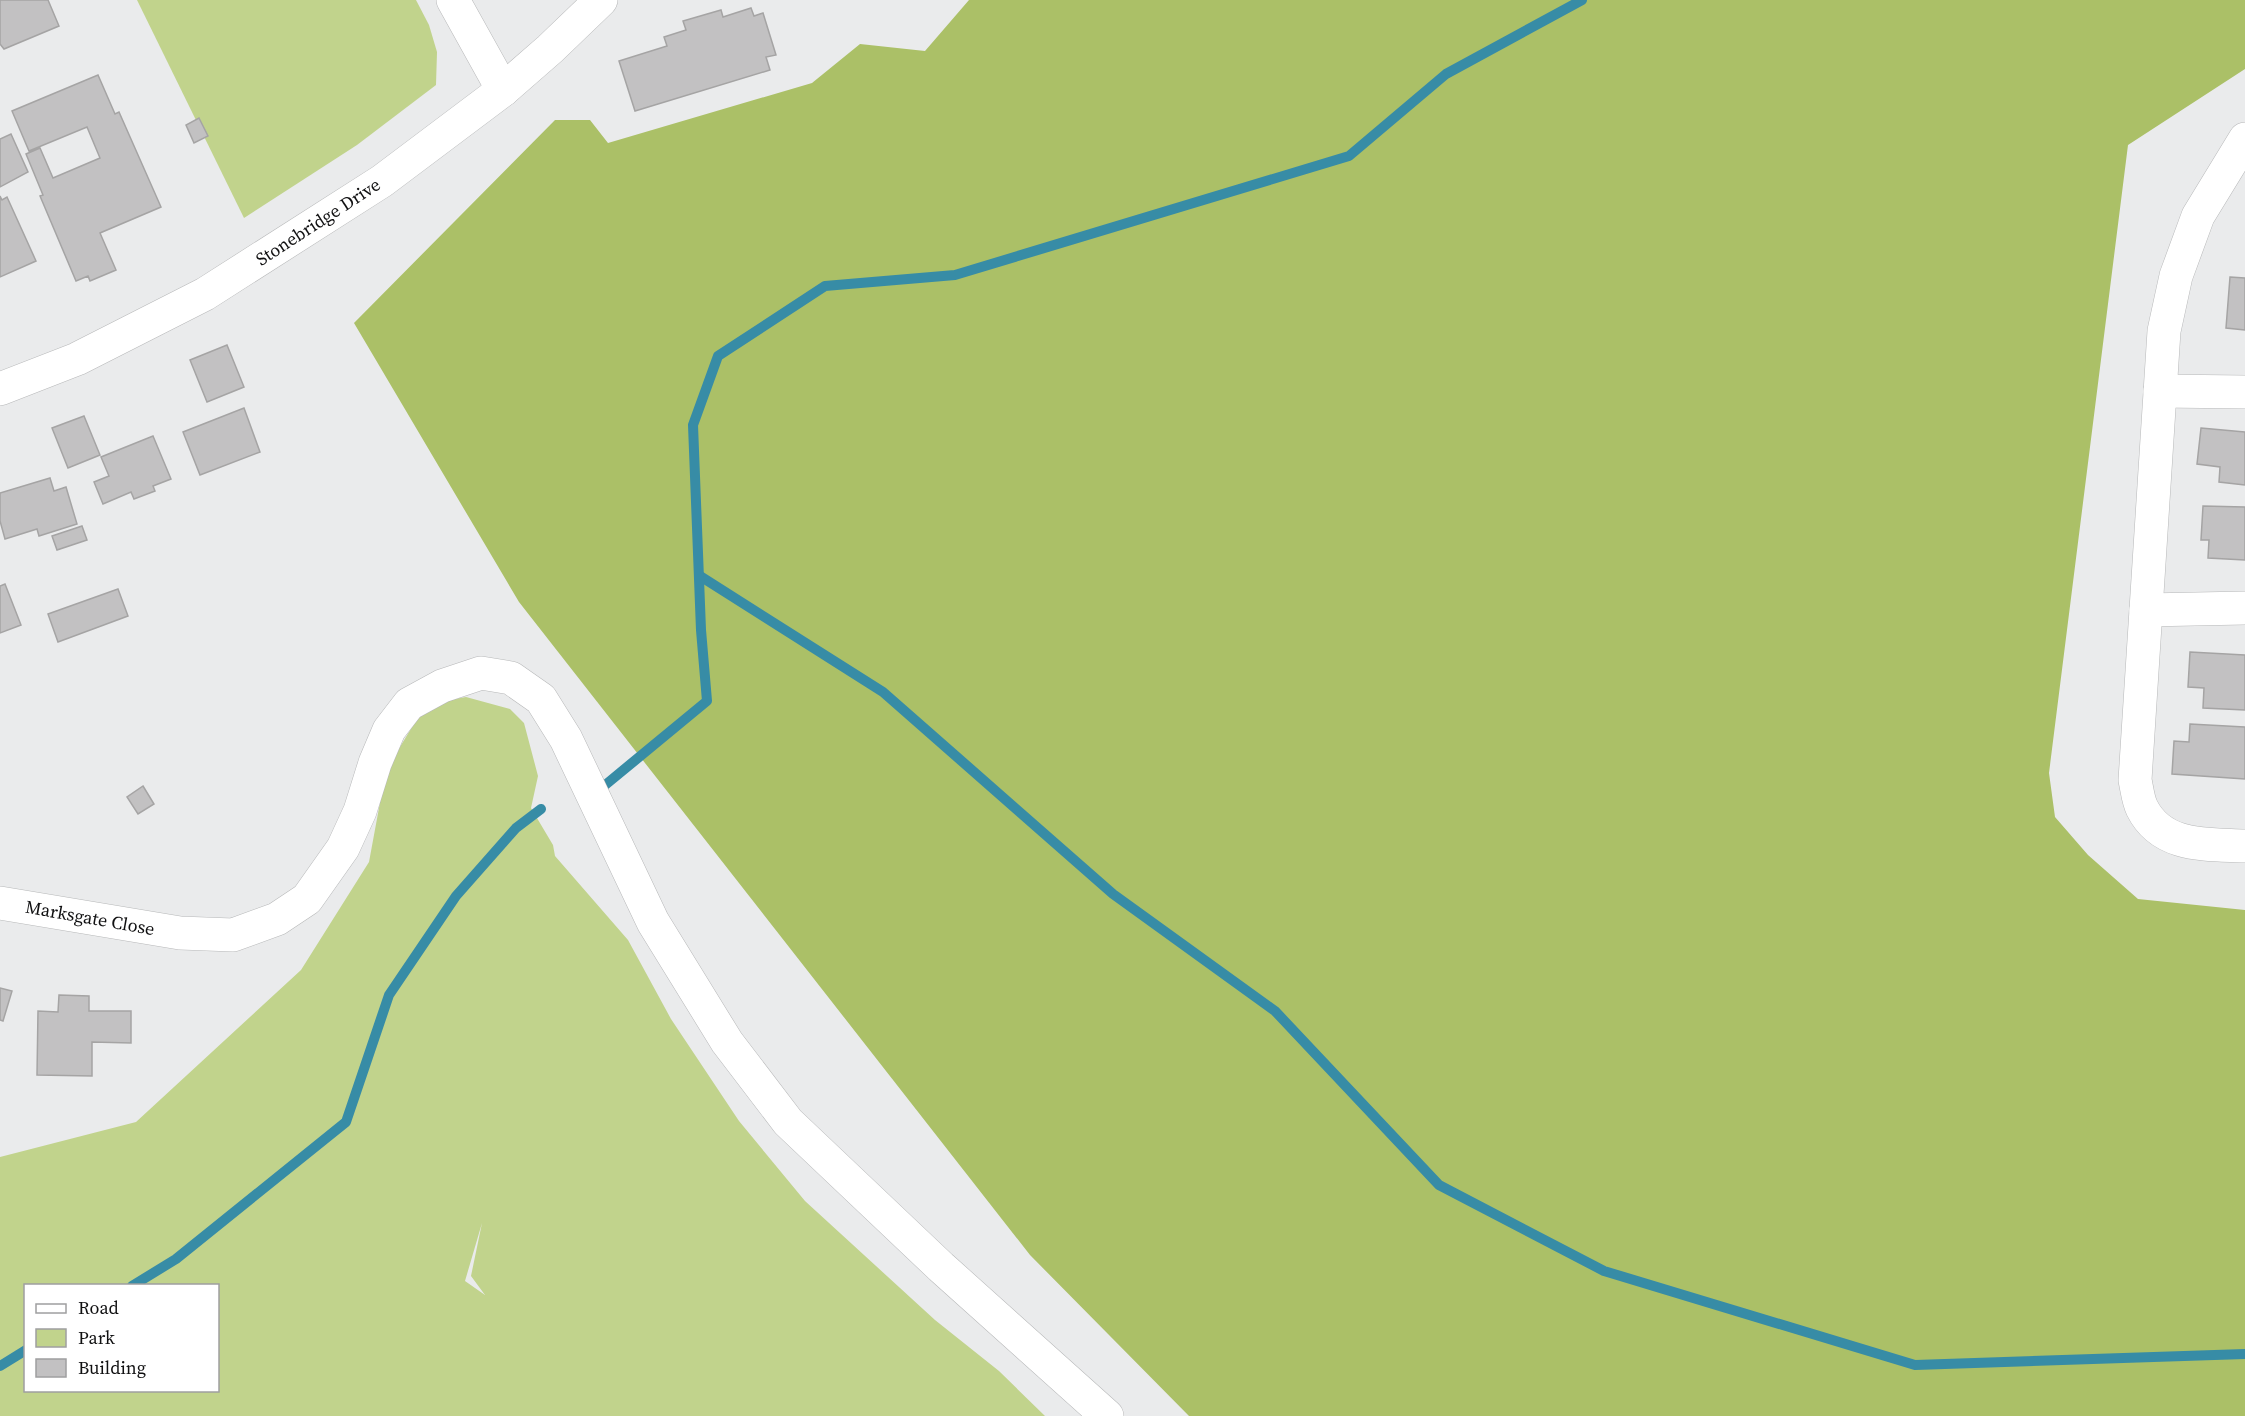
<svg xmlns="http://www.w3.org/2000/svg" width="2245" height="1416" viewBox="0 0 2245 1416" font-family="'Source Serif 4',serif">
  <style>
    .green { fill: #c1d38c; fill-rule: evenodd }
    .forest { fill: #abc067 }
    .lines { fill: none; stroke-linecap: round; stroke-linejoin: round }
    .stream { stroke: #378ca6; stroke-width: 10 }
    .building { fill: #c2c1c2; stroke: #a5a4a4; stroke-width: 1.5 }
    .minor-casing { stroke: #b7b8b9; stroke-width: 34 }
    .tertiary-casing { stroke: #b7b8b9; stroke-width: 34 }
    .minor { stroke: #fff; stroke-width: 33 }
    .tertiary { stroke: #fff; stroke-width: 33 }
    .labels { text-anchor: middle; stroke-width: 6; stroke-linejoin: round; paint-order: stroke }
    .street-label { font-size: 18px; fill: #101011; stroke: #fff }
  </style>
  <rect width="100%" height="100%" fill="#eaebec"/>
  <g class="green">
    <polygon points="137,0 416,0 429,25 437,52 436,85 357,145 244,218"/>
    <path d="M466 697 510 709 524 723 538 776 531 808 553 845 555 856 628 940 671 1019 739 1121 805 1201 935 1320 999 1371 1045 1416H0V1157L136 1122 301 970 369 862 386 770 426 704ZM482 1223 471 1276 485 1295 465 1281ZM26 1286H218V1390H26Z"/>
  </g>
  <polygon class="forest" points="969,0 2245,0 2245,69 2128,145 2049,773 2055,817 2088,855 2138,899 2245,910 2245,1416 1189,1416 1030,1255 519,602 354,323 555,120 590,120 608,143 812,83 860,44 925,51"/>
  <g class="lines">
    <g class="stream">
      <polyline points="700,576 883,692 1113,894 1275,1011 1439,1185 1604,1271 1915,1365 2245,1354"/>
      <polyline points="604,786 707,701 701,630 693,425 718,356 825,286 955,275 1349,156 1446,74 1582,0"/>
      <polyline points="132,1286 176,1259 346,1122 389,995 456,896 516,828 541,809"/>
      <polyline points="0,1366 26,1350"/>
    </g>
  </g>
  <g class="building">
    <polygon points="0,0 48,0 59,26 4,49 0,44"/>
    <polygon points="751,8 754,16 763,13 776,55 766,57 770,70 635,111 619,61 667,46 664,37 686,30 683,21 721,10 723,17"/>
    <polygon points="98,75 115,114 119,112 161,207 100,233 116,270 90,281 88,276 76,281 40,196 43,195 26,154 40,148 53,178 100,158 87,127 29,151 12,111"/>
    <polygon points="199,118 208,136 194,143 186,125"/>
    <polygon points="11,134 28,172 0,187 0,139"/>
    <polygon points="0,196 2,200 7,197 36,261 0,277"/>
    <polygon points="2230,277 2245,278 2245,330 2226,328"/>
    <polygon points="227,345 244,387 207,402 190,360"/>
    <polygon points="244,408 260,452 200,475 183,432"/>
    <polygon points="84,416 100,455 68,468 52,428"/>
    <polygon points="2201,428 2245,432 2245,485 2219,482 2220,467 2197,464"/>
    <polygon points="153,436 171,479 153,486 155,491 134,499 131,492 103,504 94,482 109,476 101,457"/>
    <polygon points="50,478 54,491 66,487 77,524 39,536 37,529 5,539 0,521 0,493"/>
    <polygon points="2203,506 2245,507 2245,560 2208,558 2209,540 2201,540"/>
    <polygon points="82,526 87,540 57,550 52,536"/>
    <polygon points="5,584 21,625 0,633 0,586"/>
    <polygon points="118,589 128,616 58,642 48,614"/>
    <polygon points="2190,652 2245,655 2245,710 2203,708 2204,688 2188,687"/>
    <polygon points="2190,724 2245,727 2245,779 2172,774 2174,741 2189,742"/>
    <polygon points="143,786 154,804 138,814 127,797"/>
    <polygon points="0,988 12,991 3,1021 0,1020"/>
    <polygon points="59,995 89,996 89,1011 131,1011 131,1043 92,1042 92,1076 37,1075 38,1011 58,1012"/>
  </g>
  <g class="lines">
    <g class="minor-casing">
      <g id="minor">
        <polyline points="453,0 503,90"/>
        <path d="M2245 139 2198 216 2176 276 2164 331 2135 780C2137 789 2138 800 2142 808 2162 848 2206 844 2245 846"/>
        <polyline points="2160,391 2245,392"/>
        <polyline points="2146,610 2245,608"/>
        <polyline points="0,903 180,933 233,935 277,919 307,899 343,848 360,811 375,763 389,730 409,704 442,686 481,673 511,678 541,699 566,739 653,922 727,1042 788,1122 941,1267 1107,1416"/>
      </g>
    </g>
    <g class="tertiary-casing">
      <polyline id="tertiary" points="0,389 77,359 205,294 382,181 503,90 550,49 601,0"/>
    </g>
    <use href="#minor" class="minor"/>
    <use href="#tertiary" class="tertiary"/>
  </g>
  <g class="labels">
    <g class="street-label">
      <text transform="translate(318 222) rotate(-33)" y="6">Stonebridge Drive</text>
      <text transform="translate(90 918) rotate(10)" y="6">Marksgate Close</text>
    </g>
  </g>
  <rect x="24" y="1284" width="195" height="108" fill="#ffffff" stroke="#9f9fa0" stroke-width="1.5"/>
  <rect x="36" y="1304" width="30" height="9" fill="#ffffff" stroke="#9f9fa0" stroke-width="1.5"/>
  <text x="78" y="1314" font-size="18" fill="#101011">Road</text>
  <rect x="36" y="1329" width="30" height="18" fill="#c1d38c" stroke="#9f9fa0" stroke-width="1.5"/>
  <text x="78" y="1344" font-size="18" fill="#101011">Park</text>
  <rect x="36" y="1359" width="30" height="18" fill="#c2c1c2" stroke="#9f9fa0" stroke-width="1.5"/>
  <text x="78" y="1374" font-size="18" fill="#101011">Building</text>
</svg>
